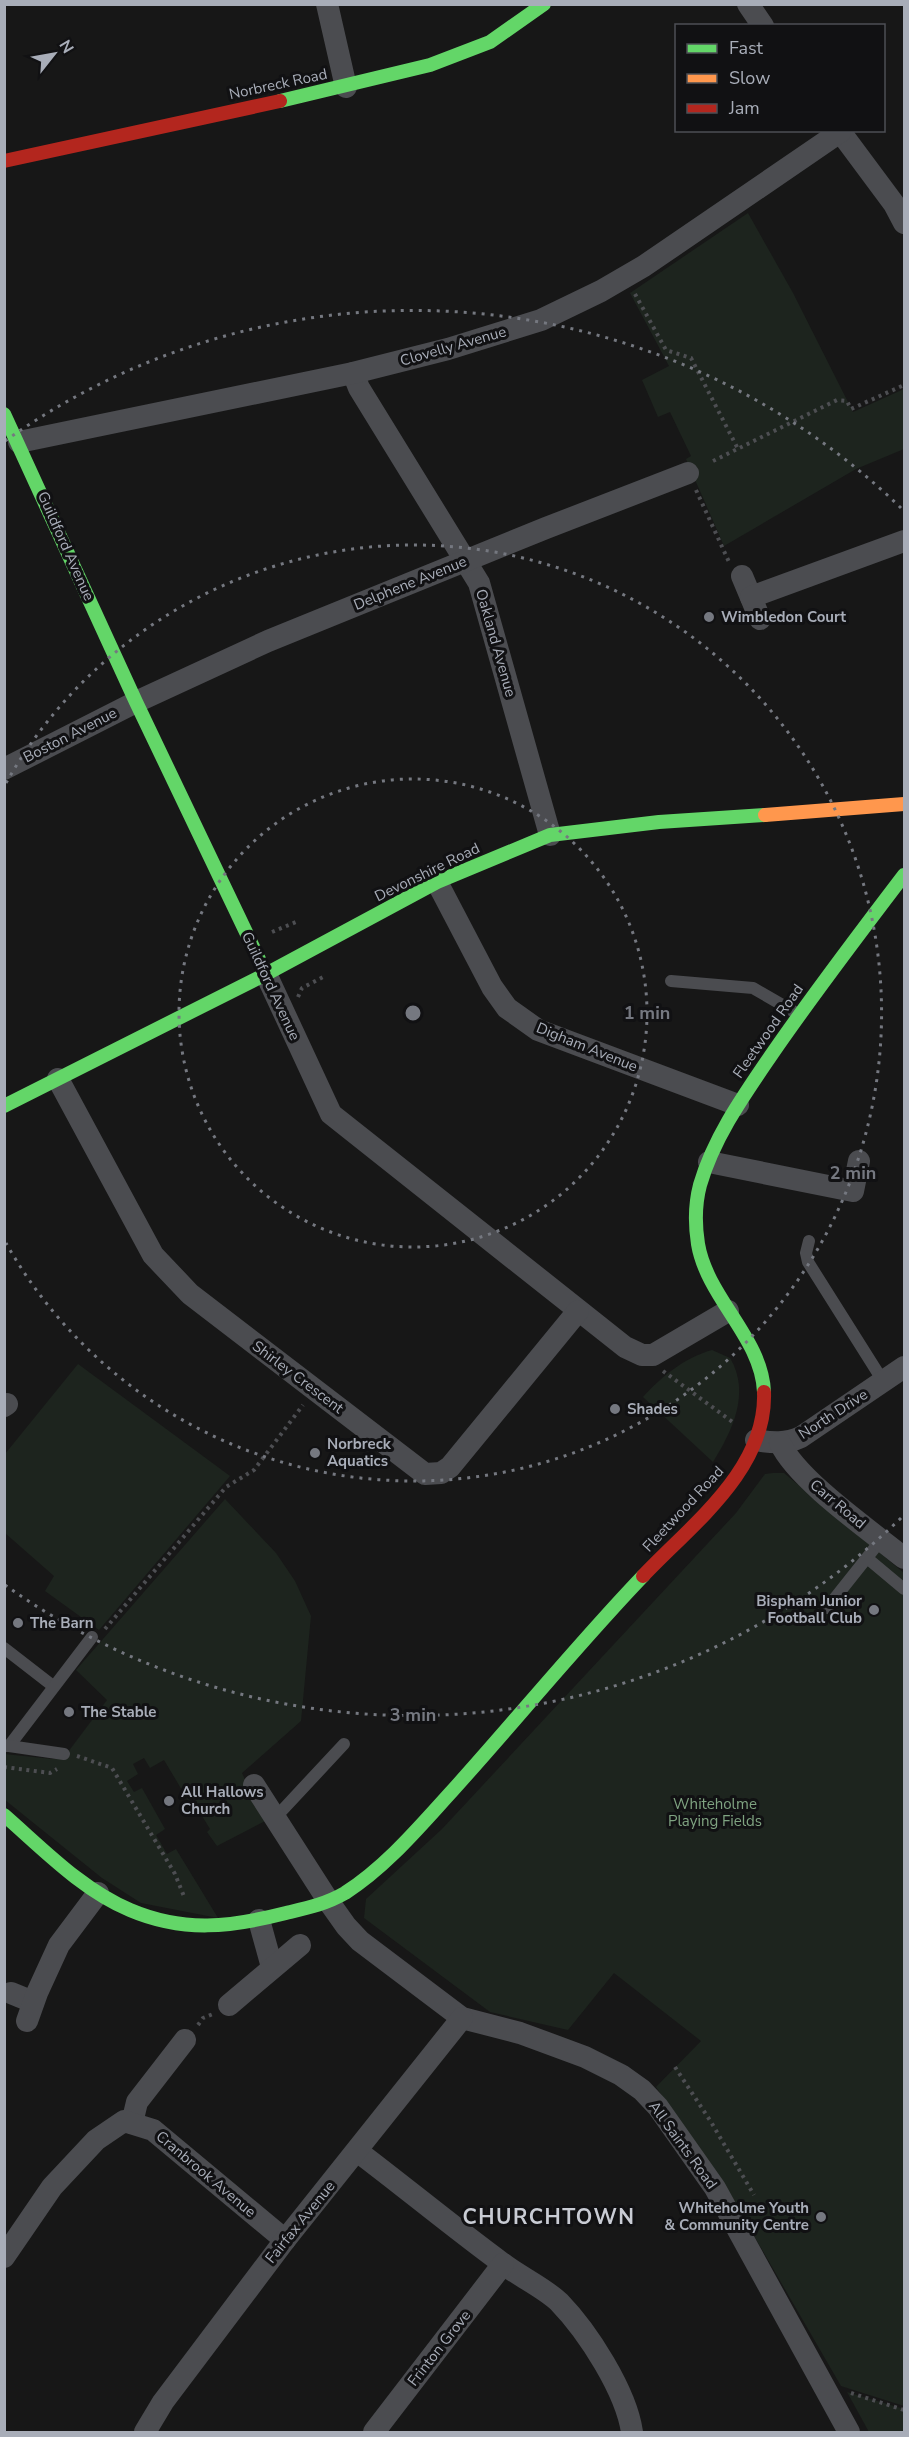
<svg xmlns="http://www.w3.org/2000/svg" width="909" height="2437" viewBox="0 0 909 2437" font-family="'Nunito Sans',sans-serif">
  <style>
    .green { fill: #1d241e }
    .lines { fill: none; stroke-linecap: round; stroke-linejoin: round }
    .path { stroke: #4d4e52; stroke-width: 4; stroke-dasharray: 3 4.5; stroke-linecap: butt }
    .lane { stroke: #4b4c50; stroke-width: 12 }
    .street { stroke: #4b4c50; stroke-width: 22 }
    .fast { stroke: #63d668; stroke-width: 14 }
    .slow { stroke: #ff974d; stroke-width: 14 }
    .jam { stroke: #b3261e; stroke-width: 14 }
    .ring { fill: none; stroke: #757880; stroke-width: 3; stroke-dasharray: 3 6 }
    .poi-dot { fill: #757880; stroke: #111113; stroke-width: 2 }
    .labels { text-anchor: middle; stroke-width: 6; stroke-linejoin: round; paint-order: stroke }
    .street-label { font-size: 15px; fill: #a8adb8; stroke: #111113 }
    .poi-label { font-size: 15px; font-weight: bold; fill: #a8adb8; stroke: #111113; text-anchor: start }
    .park-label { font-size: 15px; fill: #7fa381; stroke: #111113 }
    .district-label { font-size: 21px; font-weight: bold; letter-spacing: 1.5px; fill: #c9ccd4; stroke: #111113 }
    .centre { fill: #757880; stroke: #111113; stroke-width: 3 }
    .ring-label { font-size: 18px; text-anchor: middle; font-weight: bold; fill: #757880; stroke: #111113; stroke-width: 6; stroke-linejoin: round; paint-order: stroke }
  </style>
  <rect width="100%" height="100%" fill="#171717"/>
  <g class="green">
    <polygon points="748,213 793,293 853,412 904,389 904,449 856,469 724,546 686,459 691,456 670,412 658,417 642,380 669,366 630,293"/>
    <path d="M712 1350 730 1358C751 1393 732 1431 713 1462L643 1397C662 1376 684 1358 712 1350Z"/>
    <polygon points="78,1364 230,1476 99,1630 45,1591 54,1576 5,1533 5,1454"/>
    <polygon points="773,1473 784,1473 904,1573 904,2406 841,2386 724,2184 656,2087 701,2041 614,1973 568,2030 490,2012 364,1918 366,1899 442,1829 736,1513 765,1474"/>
    <polygon points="225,1499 276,1553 295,1581 311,1616 301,1721 242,1773 258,1808 267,1820 217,1846 207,1832 210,1829 199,1811 195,1812 164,1760 150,1768 144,1758 133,1764 138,1774 127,1781 134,1792 142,1788 165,1829 156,1835 167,1854 176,1849 218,1918 141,1903 102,1878 5,1800 4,1754 53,1759 68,1752 107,1700 76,1670"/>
    <polygon points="847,2392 904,2409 904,2432 869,2432"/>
  </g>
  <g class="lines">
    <g class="path">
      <polyline points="635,294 666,350 691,358 738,449"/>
      <polyline points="713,461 837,400 847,401 851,409 904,385"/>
      <polyline points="696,490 729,562"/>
      <polyline points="272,932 296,922"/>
      <polyline points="298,997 302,988 325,976"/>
      <polyline points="663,1371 734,1423"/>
      <polyline points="105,1629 226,1487 254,1470 303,1405"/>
      <polyline points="77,1756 112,1768 175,1874 185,1899"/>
      <polyline points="4,1767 50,1773 57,1769"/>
      <polyline points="198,2025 203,2018 213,2014"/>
      <polyline points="675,2067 711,2122 754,2195"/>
      <polyline points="851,2393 904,2410"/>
    </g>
    <g class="lane">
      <polyline points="671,981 753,988 798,1014"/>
      <polyline points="809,1241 806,1253 808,1262 883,1381"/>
      <polyline points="867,1558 904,1589"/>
      <polyline points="827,1608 881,1540"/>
      <polyline points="4,1648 53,1686"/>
      <polyline points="4,1746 9,1746 92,1637"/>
      <polyline points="9,1746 64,1754"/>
      <polyline points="276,1817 344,1744"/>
    </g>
    <g class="street">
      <polyline points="327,4 346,87"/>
      <polyline points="748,4 763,26"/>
      <polyline points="839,130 894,204 904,223"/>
      <polyline points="353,373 359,388 479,583 550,835"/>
      <polyline points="19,442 353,373 448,349 541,320 601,291 644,266 840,132"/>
      <polyline points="742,576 760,619"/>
      <polyline points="751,597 904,541"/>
      <polyline points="4,769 136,702 268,641 546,528 688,473"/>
      <polyline points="437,882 492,987 507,1008 538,1030 738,1105"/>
      <polyline points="266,974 331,1114 625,1347 642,1355 653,1355 728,1311"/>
      <polyline points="58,1079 153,1255 190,1294 425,1474 441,1473 450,1467 578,1311"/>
      <polyline points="709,1162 853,1191 859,1161"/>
      <polyline points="4,1406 7,1404"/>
      <path d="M756 1440C772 1443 786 1444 801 1437L904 1367"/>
      <path d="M780 1443C797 1480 871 1531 904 1558"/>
      <polyline points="254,1785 329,1902 346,1926 360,1941 462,2018 520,2033 585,2057 621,2075 642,2090 658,2107 715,2188 849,2432"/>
      <polyline points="259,1920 272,1967"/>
      <polyline points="11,1993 33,2002"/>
      <polyline points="229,2005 300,1945"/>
      <polyline points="27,2021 37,1993 59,1945 98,1893"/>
      <polyline points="132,2123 137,2102 185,2040"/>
      <path d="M357 2151C406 2188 453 2227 502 2263 520 2277 543 2287 559 2302 588 2332 626 2391 632 2432"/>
      <polyline points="4,2257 52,2187 96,2140 124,2121 153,2130 285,2240"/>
      <polyline points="145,2432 163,2402 285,2240 462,2018"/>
      <polyline points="374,2432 503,2264"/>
    </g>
    <g class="fast">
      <polyline points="280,101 430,65 490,42 544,4"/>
      <polyline points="4,414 136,702 266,974"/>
      <polyline points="4,1106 266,974 437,882 550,835 659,822 765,815"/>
      <path d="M764 1392C762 1338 707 1298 698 1244 695 1225 695 1204 700 1185 714 1137 744 1095 772 1054 814 993 859 934 904 875"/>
      <path d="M4 1815C43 1849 82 1890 130 1910 184 1933 231 1927 286 1913 307 1908 326 1904 345 1893 387 1866 420 1826 453 1790 517 1719 577 1645 643 1576"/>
    </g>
    <polyline class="slow" points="765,815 904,804"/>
    <g class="jam">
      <polyline points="4,161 280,101"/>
      <path d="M643 1576C691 1525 767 1470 764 1392"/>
    </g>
  </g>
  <g class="ring">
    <circle cx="413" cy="1013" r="234"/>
    <path d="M6 783A468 468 0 1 1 6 1243"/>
    <path d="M901 1518A702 702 0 0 1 5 1585M5 441A702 702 0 0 1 901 508"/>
  </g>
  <g class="poi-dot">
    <circle cx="709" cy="617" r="6"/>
    <circle cx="615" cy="1409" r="6"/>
    <circle cx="315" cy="1453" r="6"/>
    <circle cx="874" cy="1610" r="6"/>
    <circle cx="18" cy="1623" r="6"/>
    <circle cx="69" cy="1712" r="6"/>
    <circle cx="169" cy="1801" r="6"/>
    <circle cx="821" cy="2217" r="6"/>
  </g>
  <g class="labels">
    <g class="street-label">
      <text transform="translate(278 84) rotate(-12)" y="5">Norbreck Road</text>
      <text transform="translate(453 346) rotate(-16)" y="5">Clovelly Avenue</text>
      <text transform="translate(66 546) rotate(66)" y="5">Guildford Avenue</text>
      <text transform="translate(410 583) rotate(-22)" y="5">Delphene Avenue</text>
      <text transform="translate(496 643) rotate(74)" y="5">Oakland Avenue</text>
      <text transform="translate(70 735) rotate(-27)" y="5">Boston Avenue</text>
      <text transform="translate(427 872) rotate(-26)" y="5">Devonshire Road</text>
      <text transform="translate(271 986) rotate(65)" y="5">Guildford Avenue</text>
      <text transform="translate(768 1031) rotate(-55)" y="5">Fleetwood Road</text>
      <text transform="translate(587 1047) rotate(22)" y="5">Digham Avenue</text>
      <text transform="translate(298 1377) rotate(37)" y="5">Shirley Crescent</text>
      <text transform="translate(833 1414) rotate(-33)" y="5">North Drive</text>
      <text transform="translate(838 1504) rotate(40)" y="5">Carr Road</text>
      <text transform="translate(683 1509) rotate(-47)" y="5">Fleetwood Road</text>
      <text transform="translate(683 2145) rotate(54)" y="5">All Saints Road</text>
      <text transform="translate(206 2174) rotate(40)" y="5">Cranbrook Avenue</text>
      <text transform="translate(300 2222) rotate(-51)" y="5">Fairfax Avenue</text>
      <text transform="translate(439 2348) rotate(-52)" y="5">Frinton Grove</text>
    </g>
    <g class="poi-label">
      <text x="721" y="622">Wimbledon Court</text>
      <text x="627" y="1414">Shades</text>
      <text x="327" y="1449">Norbreck<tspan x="327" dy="17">Aquatics</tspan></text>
      <text x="862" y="1606" text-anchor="end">Bispham Junior<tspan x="862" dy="17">Football Club</tspan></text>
      <text x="30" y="1628">The Barn</text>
      <text x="81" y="1717">The Stable</text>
      <text x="181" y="1797">All Hallows<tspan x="181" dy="17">Church</tspan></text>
      <text x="809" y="2213" text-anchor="end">Whiteholme Youth<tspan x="809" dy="17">&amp; Community Centre</tspan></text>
    </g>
    <g class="park-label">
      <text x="715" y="1809">Whiteholme<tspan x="715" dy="17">Playing Fields</tspan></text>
    </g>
    <g class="district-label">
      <text x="549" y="2224">CHURCHTOWN</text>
    </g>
  </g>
  <circle cx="413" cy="1013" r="9" class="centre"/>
  <g class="ring-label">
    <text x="647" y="1019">1 min</text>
    <text x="853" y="1179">2 min</text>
    <text x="413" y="1721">3 min</text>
  </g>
  <rect width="909" height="2437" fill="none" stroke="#a8adb8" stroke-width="12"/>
  <rect x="675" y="24" width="210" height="108" fill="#111113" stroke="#4d4f55" stroke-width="1.5"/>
  <rect x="687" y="44" width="30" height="9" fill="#63d668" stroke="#4d4f55" stroke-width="1.5"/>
  <text x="729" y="54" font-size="18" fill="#a8adb8">Fast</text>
  <rect x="687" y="74" width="30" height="9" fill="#ff974d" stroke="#4d4f55" stroke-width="1.5"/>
  <text x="729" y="84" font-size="18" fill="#a8adb8">Slow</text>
  <rect x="687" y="104" width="30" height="9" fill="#b3261e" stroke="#4d4f55" stroke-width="1.5"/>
  <text x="729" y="114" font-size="18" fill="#a8adb8">Jam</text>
  <g transform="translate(54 54) rotate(59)" stroke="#111113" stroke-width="4.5" paint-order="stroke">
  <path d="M0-4.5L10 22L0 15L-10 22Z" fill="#a8adb8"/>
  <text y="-9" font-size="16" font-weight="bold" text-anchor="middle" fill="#a8adb8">N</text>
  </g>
</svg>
